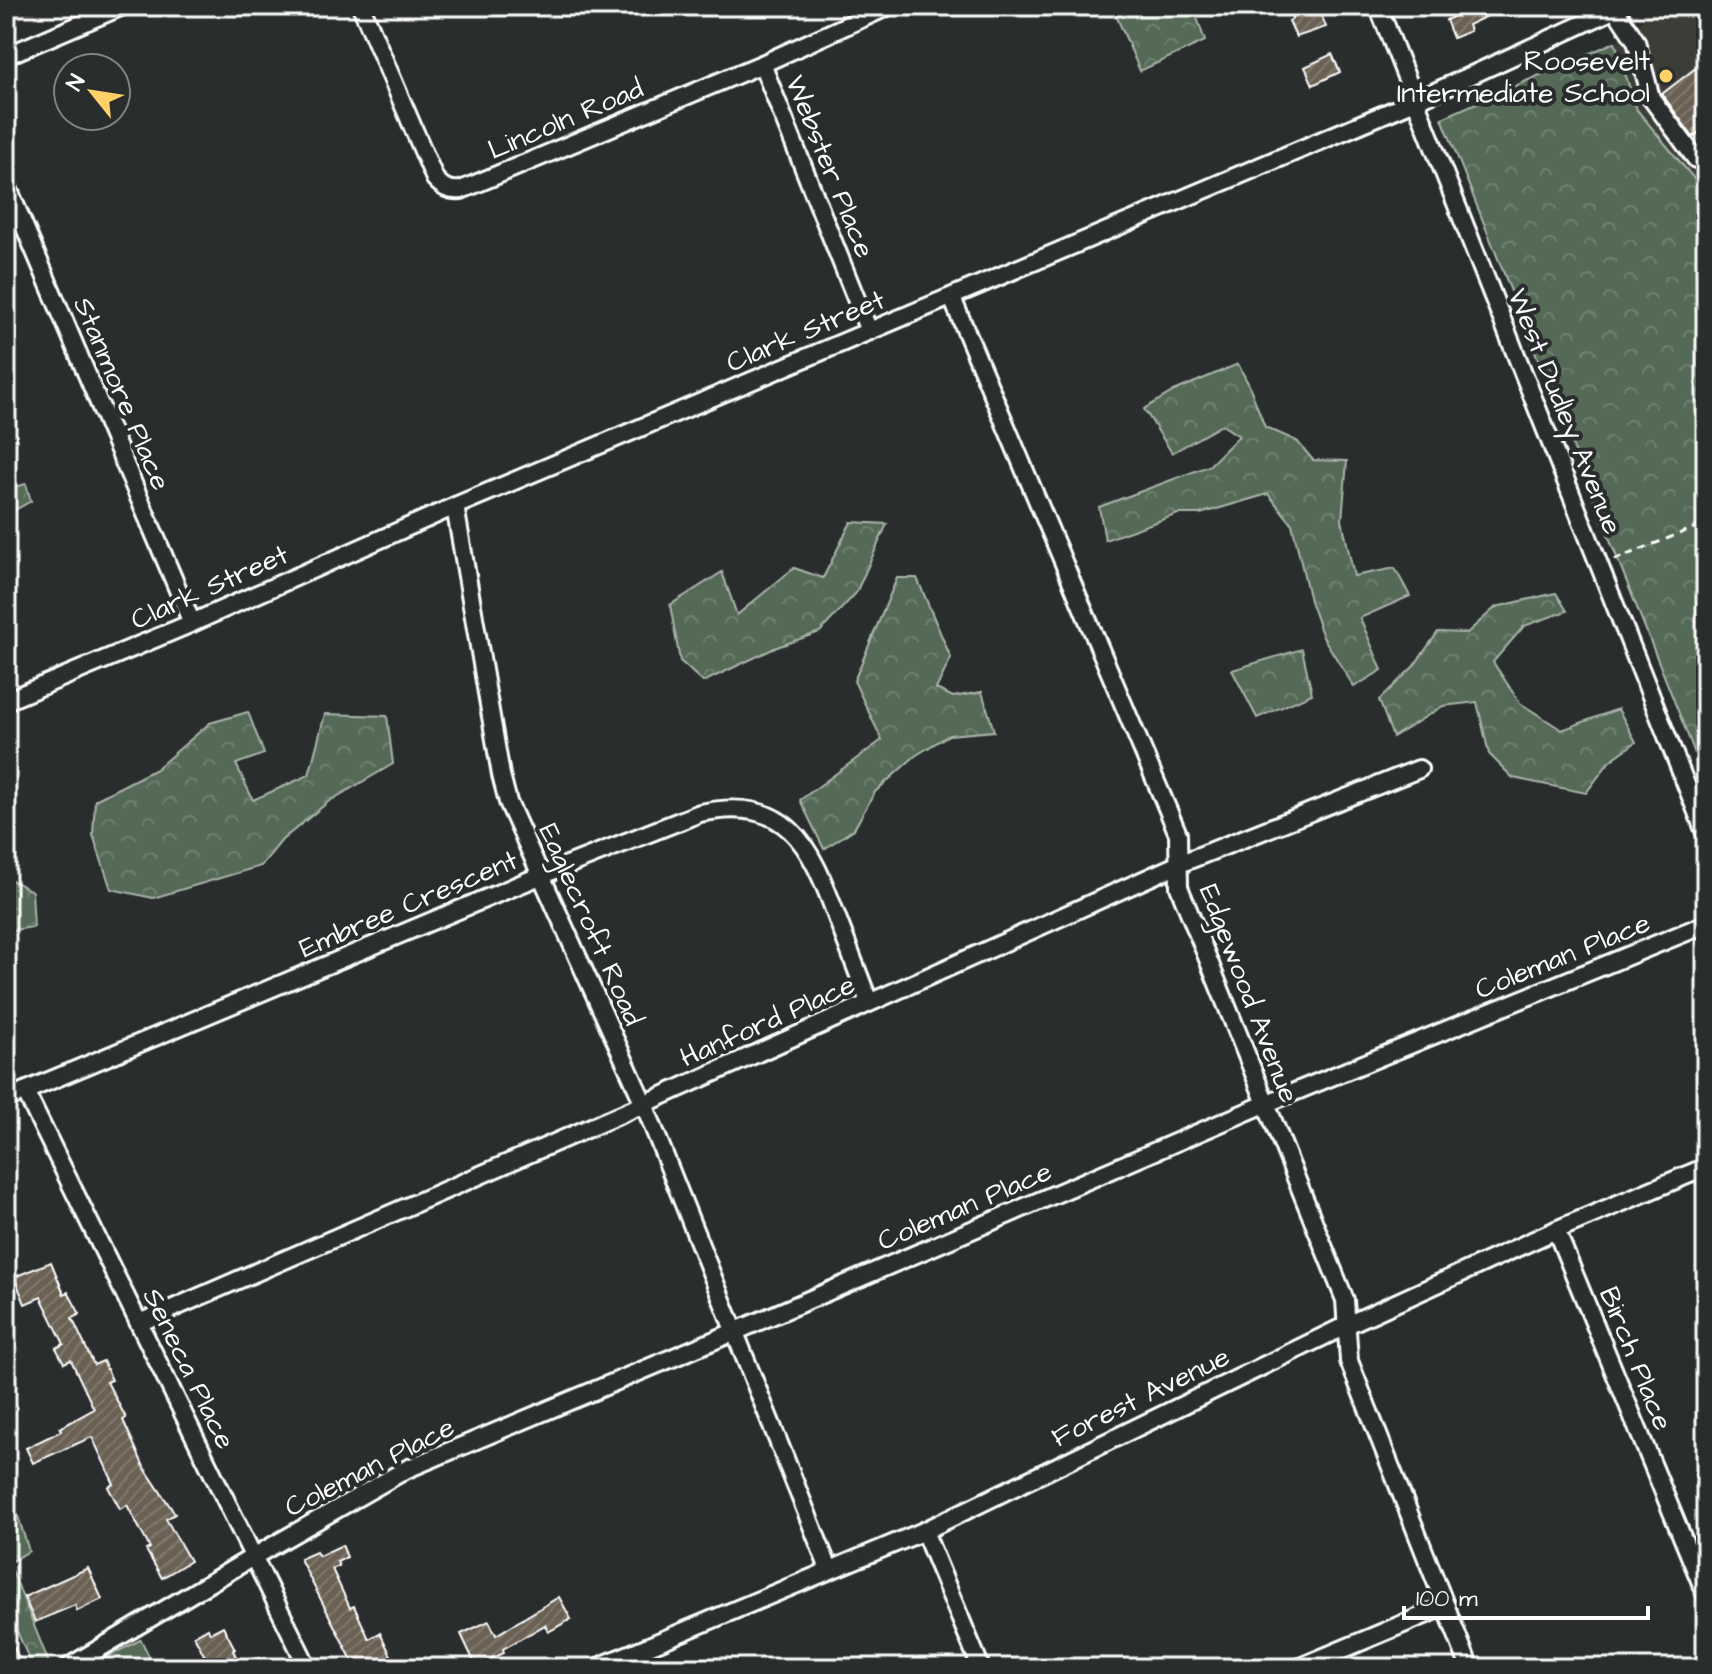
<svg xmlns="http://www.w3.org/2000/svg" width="1712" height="1674" viewBox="0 0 1712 1674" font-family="'Architects Daughter',sans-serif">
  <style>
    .built { fill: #3e3c39 }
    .forest { fill: url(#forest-crowns); stroke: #aab5ab; stroke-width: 2 }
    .building { fill: url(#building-hatch); stroke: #fff; stroke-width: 2 }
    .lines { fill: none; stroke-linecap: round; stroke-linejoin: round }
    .minor-casing { stroke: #fff; stroke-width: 22 }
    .path { stroke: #fff; stroke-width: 3; stroke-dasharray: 8 6; stroke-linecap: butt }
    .minor { stroke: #2a2d2e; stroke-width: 16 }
    .poi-dot { fill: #ffd166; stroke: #2a2d2e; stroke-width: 3 }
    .labels { text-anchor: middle; stroke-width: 8; stroke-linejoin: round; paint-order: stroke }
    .poi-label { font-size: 28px; fill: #fff; stroke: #2a2d2e; text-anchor: end }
    .street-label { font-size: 28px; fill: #fff; stroke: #2a2d2e }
  </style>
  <defs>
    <pattern id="forest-crowns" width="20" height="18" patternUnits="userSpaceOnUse" patternTransform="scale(2)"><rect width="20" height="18" fill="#556b57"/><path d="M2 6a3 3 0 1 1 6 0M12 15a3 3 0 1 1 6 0" fill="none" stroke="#6e8170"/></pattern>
    <pattern id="building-hatch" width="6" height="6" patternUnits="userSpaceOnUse" patternTransform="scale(2)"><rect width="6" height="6" fill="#6b6052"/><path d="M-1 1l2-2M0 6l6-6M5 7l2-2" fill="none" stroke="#81786c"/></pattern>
  </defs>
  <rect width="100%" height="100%" fill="#2a2d2e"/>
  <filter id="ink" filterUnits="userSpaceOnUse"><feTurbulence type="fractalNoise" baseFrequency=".0125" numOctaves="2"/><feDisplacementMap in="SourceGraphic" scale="16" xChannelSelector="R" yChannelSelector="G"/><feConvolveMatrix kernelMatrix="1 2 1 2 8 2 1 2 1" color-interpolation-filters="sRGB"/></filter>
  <g filter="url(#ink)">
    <g class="built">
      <polygon points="6,6 51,6 6,25"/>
      <polygon points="1659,6 1706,6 1706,193 1637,110 1615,42"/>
    </g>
    <g class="forest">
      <polygon points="1112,6 1193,6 1205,41 1140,71"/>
      <polygon points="1615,42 1637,110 1706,193 1706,781 1442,118"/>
      <polygon points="1238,364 1249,385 1265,427 1297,441 1313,460 1347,461 1342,520 1354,576 1395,568 1410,596 1360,618 1382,670 1354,687 1323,637 1310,601 1292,524 1268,494 1200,514 1178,514 1105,540 1099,507 1209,466 1239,436 1222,425 1172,453 1144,409 1174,391"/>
      <polygon points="26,484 31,501 6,515 6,489"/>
      <polygon points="851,522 887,524 856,593 820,632 777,647 703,682 680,661 670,605 722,572 737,615 794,568 823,578"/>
      <polygon points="897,578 917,578 951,658 936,689 953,697 982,692 994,731 949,735 915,756 875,792 854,829 824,849 800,800 882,740 854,681"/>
      <polygon points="1556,593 1567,611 1524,626 1493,662 1520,703 1562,730 1618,709 1636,742 1610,761 1586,793 1513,778 1489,754 1477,702 1443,706 1393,737 1379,700 1413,667 1438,632 1467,633 1496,607"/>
      <polygon points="1302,649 1312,694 1257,718 1232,670"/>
      <polygon points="248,712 264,754 236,764 253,800 309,775 325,714 387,716 393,764 328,802 282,840 261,866 153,898 111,889 93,835 95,800 156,769 210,723"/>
      <polygon points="6,877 32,891 34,927 6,931"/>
      <polygon points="6,1478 29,1551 9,1563 51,1668 33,1668 6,1606"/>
      <polygon points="141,1640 155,1668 86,1668 140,1640"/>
    </g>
    <g class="building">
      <polygon points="1312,6 1318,6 1326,27 1296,37 1289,21 1292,19 1292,14"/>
      <polygon points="1454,6 1508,6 1468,25 1470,31 1453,38 1446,20 1457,15"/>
      <polygon points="1332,54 1340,72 1313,85 1305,67"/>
      <polygon points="1706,60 1706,127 1693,137 1662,94"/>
      <polygon points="51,1262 64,1294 68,1292 80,1314 72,1318 94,1365 103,1361 112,1380 107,1382 126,1418 123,1420 144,1467 175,1514 166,1519 190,1561 162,1578 146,1550 150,1548 127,1505 120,1509 108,1487 114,1484 92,1437 33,1463 26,1448 61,1431 60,1428 94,1409 71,1360 64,1363 56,1348 64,1344 41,1297 25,1304 14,1277"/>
      <polygon points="342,1545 347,1557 337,1562 339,1566 332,1569 350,1608 354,1606 369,1639 380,1633 397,1668 356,1668 300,1559 316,1552 319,1556"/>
      <polygon points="88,1568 102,1599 77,1611 75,1605 35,1622 24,1597"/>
      <polygon points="559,1597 571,1619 548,1632 545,1625 503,1649 504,1653 476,1666 461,1634 489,1621 496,1635"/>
      <polygon points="223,1626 235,1649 233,1650 242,1668 211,1668 194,1636 208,1628 210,1633"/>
      <polygon points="6,1631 22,1664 14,1668 6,1668"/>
    </g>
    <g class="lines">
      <g class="minor-casing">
        <g id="minor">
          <path d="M361 6 435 179C443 188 449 191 461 190L762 64 889 6"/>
          <polyline points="1378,6 1706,835"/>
          <polyline points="1616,11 1636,41 1651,98 1696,159"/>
          <polyline points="6,56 123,6"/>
          <polyline points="762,64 869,331"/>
          <polyline points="6,183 192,623"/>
          <polyline points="952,298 1178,834 1179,887 1345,1300 1349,1361 1470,1668"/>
          <polyline points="455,506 501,775 508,802 644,1104 829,1569"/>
          <polyline points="6,701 192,623 455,506 1415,101 1622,6"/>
          <polyline points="25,1091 308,1668"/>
          <path d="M6 1099 542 875 700 813C787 795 810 844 836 915 847 944 858 973 869 1002"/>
          <polyline points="1556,1230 1706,1595"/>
          <polyline points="139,1323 644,1104 1179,864 1419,769"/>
          <polyline points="924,1531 981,1668"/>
          <polyline points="70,1666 253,1557 407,1469 734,1332 1265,1104 1706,924"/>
          <polyline points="596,1668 924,1531 1347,1325 1556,1230 1706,1167"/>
          <polyline points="1298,1668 1446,1606"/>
        </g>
      </g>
      <polyline class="path" points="1614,560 1706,523"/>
      <use href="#minor" class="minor"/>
    </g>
  </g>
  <circle class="poi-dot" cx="1666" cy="76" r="8"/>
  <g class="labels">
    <g class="poi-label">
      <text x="1650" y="70">Roosevelt<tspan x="1650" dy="32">Intermediate School</tspan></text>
    </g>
    <g class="street-label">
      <text transform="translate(565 118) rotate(-23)" y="10">Lincoln Road</text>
      <text transform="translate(831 166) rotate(68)" y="10">Webster Place</text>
      <text transform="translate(805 330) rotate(-23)" y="10">Clark Street</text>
      <text transform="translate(123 393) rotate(67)" y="10">Stanmore Place</text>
      <text transform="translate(1566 411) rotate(68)" y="10">West Dudley Avenue</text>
      <text transform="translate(209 586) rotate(-24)" y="10">Clark Street</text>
      <text transform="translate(408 903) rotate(-23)" y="10">Embree Crescent</text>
      <text transform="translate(592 924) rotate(66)" y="10">Eaglecroft Road</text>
      <text transform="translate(1562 955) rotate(-22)" y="10">Coleman Place</text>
      <text transform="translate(1250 993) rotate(69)" y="10">Edgewood Avenue</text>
      <text transform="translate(767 1020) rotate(-24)" y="10">Hanford Place</text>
      <text transform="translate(964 1205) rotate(-23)" y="10">Coleman Place</text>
      <text transform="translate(1637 1358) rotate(68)" y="10">Birch Place</text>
      <text transform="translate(190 1368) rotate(64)" y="10">Seneca Place</text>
      <text transform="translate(1140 1396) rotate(-26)" y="10">Forest Avenue</text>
      <text transform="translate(369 1466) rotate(-27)" y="10">Coleman Place</text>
    </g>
  </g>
  <rect width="1712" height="1674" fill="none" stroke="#2a2d2e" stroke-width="32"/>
  <rect x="16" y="16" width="1680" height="1642" fill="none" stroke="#fff" stroke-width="3" filter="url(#ink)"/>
  <g transform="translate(92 92) rotate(300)"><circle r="38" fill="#2a2d2e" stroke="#7f8182" stroke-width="2"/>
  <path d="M0-6L14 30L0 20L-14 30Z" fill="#ffd166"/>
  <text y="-12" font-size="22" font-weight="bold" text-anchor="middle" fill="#ffffff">N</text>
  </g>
  <path d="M1404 1606v12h244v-12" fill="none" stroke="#ffffff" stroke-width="4"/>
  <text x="1416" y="1606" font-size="24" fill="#ffffff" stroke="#2a2d2e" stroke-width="6" paint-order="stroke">100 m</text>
</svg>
